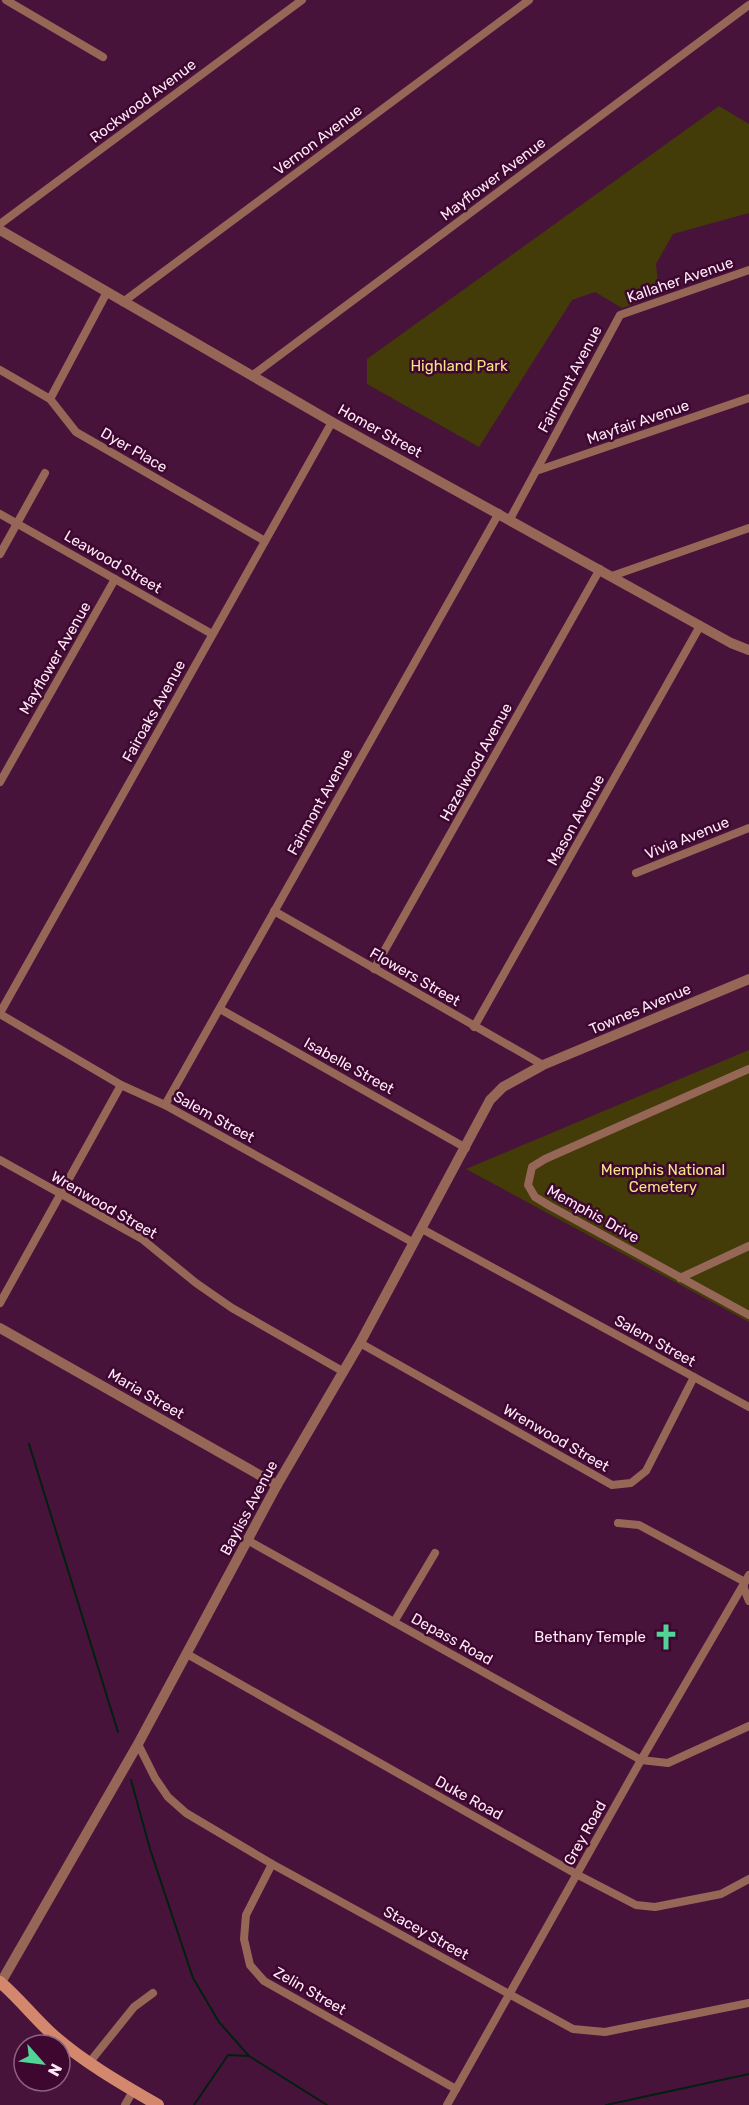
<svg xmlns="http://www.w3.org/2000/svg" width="749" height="2105" viewBox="0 0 749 2105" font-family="Rubik,sans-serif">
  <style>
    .green { fill: #433b08 }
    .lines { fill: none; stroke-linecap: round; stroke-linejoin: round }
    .stream { stroke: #002010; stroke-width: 2 }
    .minor { stroke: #966757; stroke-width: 8 }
    .tertiary { stroke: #966757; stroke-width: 10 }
    .secondary { stroke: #d3886e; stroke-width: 12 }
    .labels { text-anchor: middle; stroke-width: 5; stroke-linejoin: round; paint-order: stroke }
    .street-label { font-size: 15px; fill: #fde8f5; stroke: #3d0730 }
    .park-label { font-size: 15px; fill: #f4e486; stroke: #3d0730 }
    .poi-label { font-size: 15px; fill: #fde8f5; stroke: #3d0730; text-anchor: end }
  </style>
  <rect width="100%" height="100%" fill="#48133a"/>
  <g class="green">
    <polygon points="719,106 749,124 749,213 673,234 656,264 659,294 622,308 595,292 572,300 479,447 367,384 367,359"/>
    <polygon points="749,1050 749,1322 466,1169"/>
  </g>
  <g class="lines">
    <g class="stream">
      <polyline points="29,1444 118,1732"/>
      <polyline points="131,1780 150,1849 193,1978 219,2022 249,2056"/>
      <polyline points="194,2105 228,2055 249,2056 327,2105"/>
      <polyline points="606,2105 749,2074"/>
    </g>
    <g class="minor">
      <polyline points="6,0 103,57"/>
      <polyline points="0,224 302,0"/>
      <polyline points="123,302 529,0"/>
      <polyline points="0,370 50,399 76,432 265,541"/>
      <polyline points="253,375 749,5"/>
      <polyline points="50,399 107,292"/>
      <polyline points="536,471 749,398"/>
      <polyline points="0,514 212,634"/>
      <polyline points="510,519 620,315 749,270"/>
      <polyline points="0,554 45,473"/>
      <polyline points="612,576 749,528"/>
      <polyline points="0,782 115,579"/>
      <polyline points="636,873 749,828"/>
      <polyline points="274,911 543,1065"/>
      <polyline points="374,969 600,569"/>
      <polyline points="220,1009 466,1148"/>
      <polyline points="0,1013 332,422"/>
      <polyline points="0,1014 121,1085 165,1105 414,1243"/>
      <polyline points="474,1027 700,626"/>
      <polyline points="749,1069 545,1159 532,1167 528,1185 535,1197 550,1206 749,1315"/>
      <polyline points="165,1105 499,513"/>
      <polyline points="0,1160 142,1239 196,1283 232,1308 344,1372"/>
      <polyline points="422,1229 749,1407"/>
      <polyline points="680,1278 749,1246"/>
      <polyline points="0,1303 121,1085"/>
      <polyline points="360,1343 612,1485 631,1483 646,1471 694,1377"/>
      <polyline points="618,1523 639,1525 745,1582"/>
      <polyline points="249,1541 641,1760 668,1763 749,1726"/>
      <polyline points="744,1586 743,1586 749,1601"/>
      <polyline points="394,1622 435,1553"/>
      <polyline points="187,1654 578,1875 636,1905 655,1907 721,1894 749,1879"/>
      <polyline points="138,1744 155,1778 168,1797 186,1813 272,1864 573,2029 605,2032 749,2003"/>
      <polyline points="272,1864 246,1915 244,1939 250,1965 264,1981 456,2089"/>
      <polyline points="89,2063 134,2007 153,1993"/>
      <polyline points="125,2105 133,2091"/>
      <polyline points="447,2105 641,1760 749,1575"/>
    </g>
    <g class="tertiary">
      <polyline points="0,230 332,422 731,643 749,650"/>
      <polyline points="0,1328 277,1485"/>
      <polyline points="0,1984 138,1744 277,1485 360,1343 490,1100 503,1087 543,1065 749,979"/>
    </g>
    <path class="secondary" d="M0 1982C19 1998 34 2018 53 2035 85 2063 122 2084 158 2105"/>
  </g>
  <defs>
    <g id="church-bare" transform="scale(2.07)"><path d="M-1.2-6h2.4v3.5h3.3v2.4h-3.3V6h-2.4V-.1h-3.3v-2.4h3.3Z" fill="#52d397" stroke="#3d0730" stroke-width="2.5" paint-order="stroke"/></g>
  </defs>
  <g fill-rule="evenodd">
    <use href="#church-bare" x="666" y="1637"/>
  </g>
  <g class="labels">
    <g class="street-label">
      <text transform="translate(143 101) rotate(-37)" y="5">Rockwood Avenue</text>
      <text transform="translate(318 140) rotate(-37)" y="5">Vernon Avenue</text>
      <text transform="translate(493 179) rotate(-37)" y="5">Mayflower Avenue</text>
      <text transform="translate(680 280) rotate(-19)" y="5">Kallaher Avenue</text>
      <text transform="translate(570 379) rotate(-62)" y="5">Fairmont Avenue</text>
      <text transform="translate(638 422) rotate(-19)" y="5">Mayfair Avenue</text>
      <text transform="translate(380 431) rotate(29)" y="5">Homer Street</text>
      <text transform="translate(134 450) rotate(30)" y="5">Dyer Place</text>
      <text transform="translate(113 562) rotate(30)" y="5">Leawood Street</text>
      <text transform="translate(55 658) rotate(-60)" y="5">Mayflower Avenue</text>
      <text transform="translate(154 711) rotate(-61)" y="5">Fairoaks Avenue</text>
      <text transform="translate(476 762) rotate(-61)" y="5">Hazelwood Avenue</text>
      <text transform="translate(320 802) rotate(-61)" y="5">Fairmont Avenue</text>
      <text transform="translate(576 820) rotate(-61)" y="5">Mason Avenue</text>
      <text transform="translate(687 838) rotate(-22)" y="5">Vivia Avenue</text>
      <text transform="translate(415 977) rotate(30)" y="5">Flowers Street</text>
      <text transform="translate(640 1009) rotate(-23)" y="5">Townes Avenue</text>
      <text transform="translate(349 1066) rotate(29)" y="5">Isabelle Street</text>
      <text transform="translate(214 1117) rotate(29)" y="5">Salem Street</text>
      <text transform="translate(104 1205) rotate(30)" y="5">Wrenwood Street</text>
      <text transform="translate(593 1214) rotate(29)" y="5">Memphis Drive</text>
      <text transform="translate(655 1341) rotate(29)" y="5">Salem Street</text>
      <text transform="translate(146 1394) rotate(30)" y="5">Maria Street</text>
      <text transform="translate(556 1438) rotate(30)" y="5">Wrenwood Street</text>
      <text transform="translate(249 1508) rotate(-62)" y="5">Bayliss Avenue</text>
      <text transform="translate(452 1639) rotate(29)" y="5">Depass Road</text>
      <text transform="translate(469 1798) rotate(29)" y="5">Duke Road</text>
      <text transform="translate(585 1833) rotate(-61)" y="5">Grey Road</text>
      <text transform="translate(426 1933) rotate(29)" y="5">Stacey Street</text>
      <text transform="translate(310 1991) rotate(30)" y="5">Zelin Street</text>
    </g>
    <g class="park-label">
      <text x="459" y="371">Highland Park</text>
      <text x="663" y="1175">Memphis National<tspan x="663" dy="17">Cemetery</tspan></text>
    </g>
    <g class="poi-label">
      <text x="646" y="1642">Bethany Temple</text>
    </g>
  </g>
  <g transform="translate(42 2063) rotate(118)"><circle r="28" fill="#3d0730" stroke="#8a617f" stroke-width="1.5"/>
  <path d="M0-4.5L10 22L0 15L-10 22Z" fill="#52d397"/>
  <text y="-9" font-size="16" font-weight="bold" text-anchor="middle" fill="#fde8f5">N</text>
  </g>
</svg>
